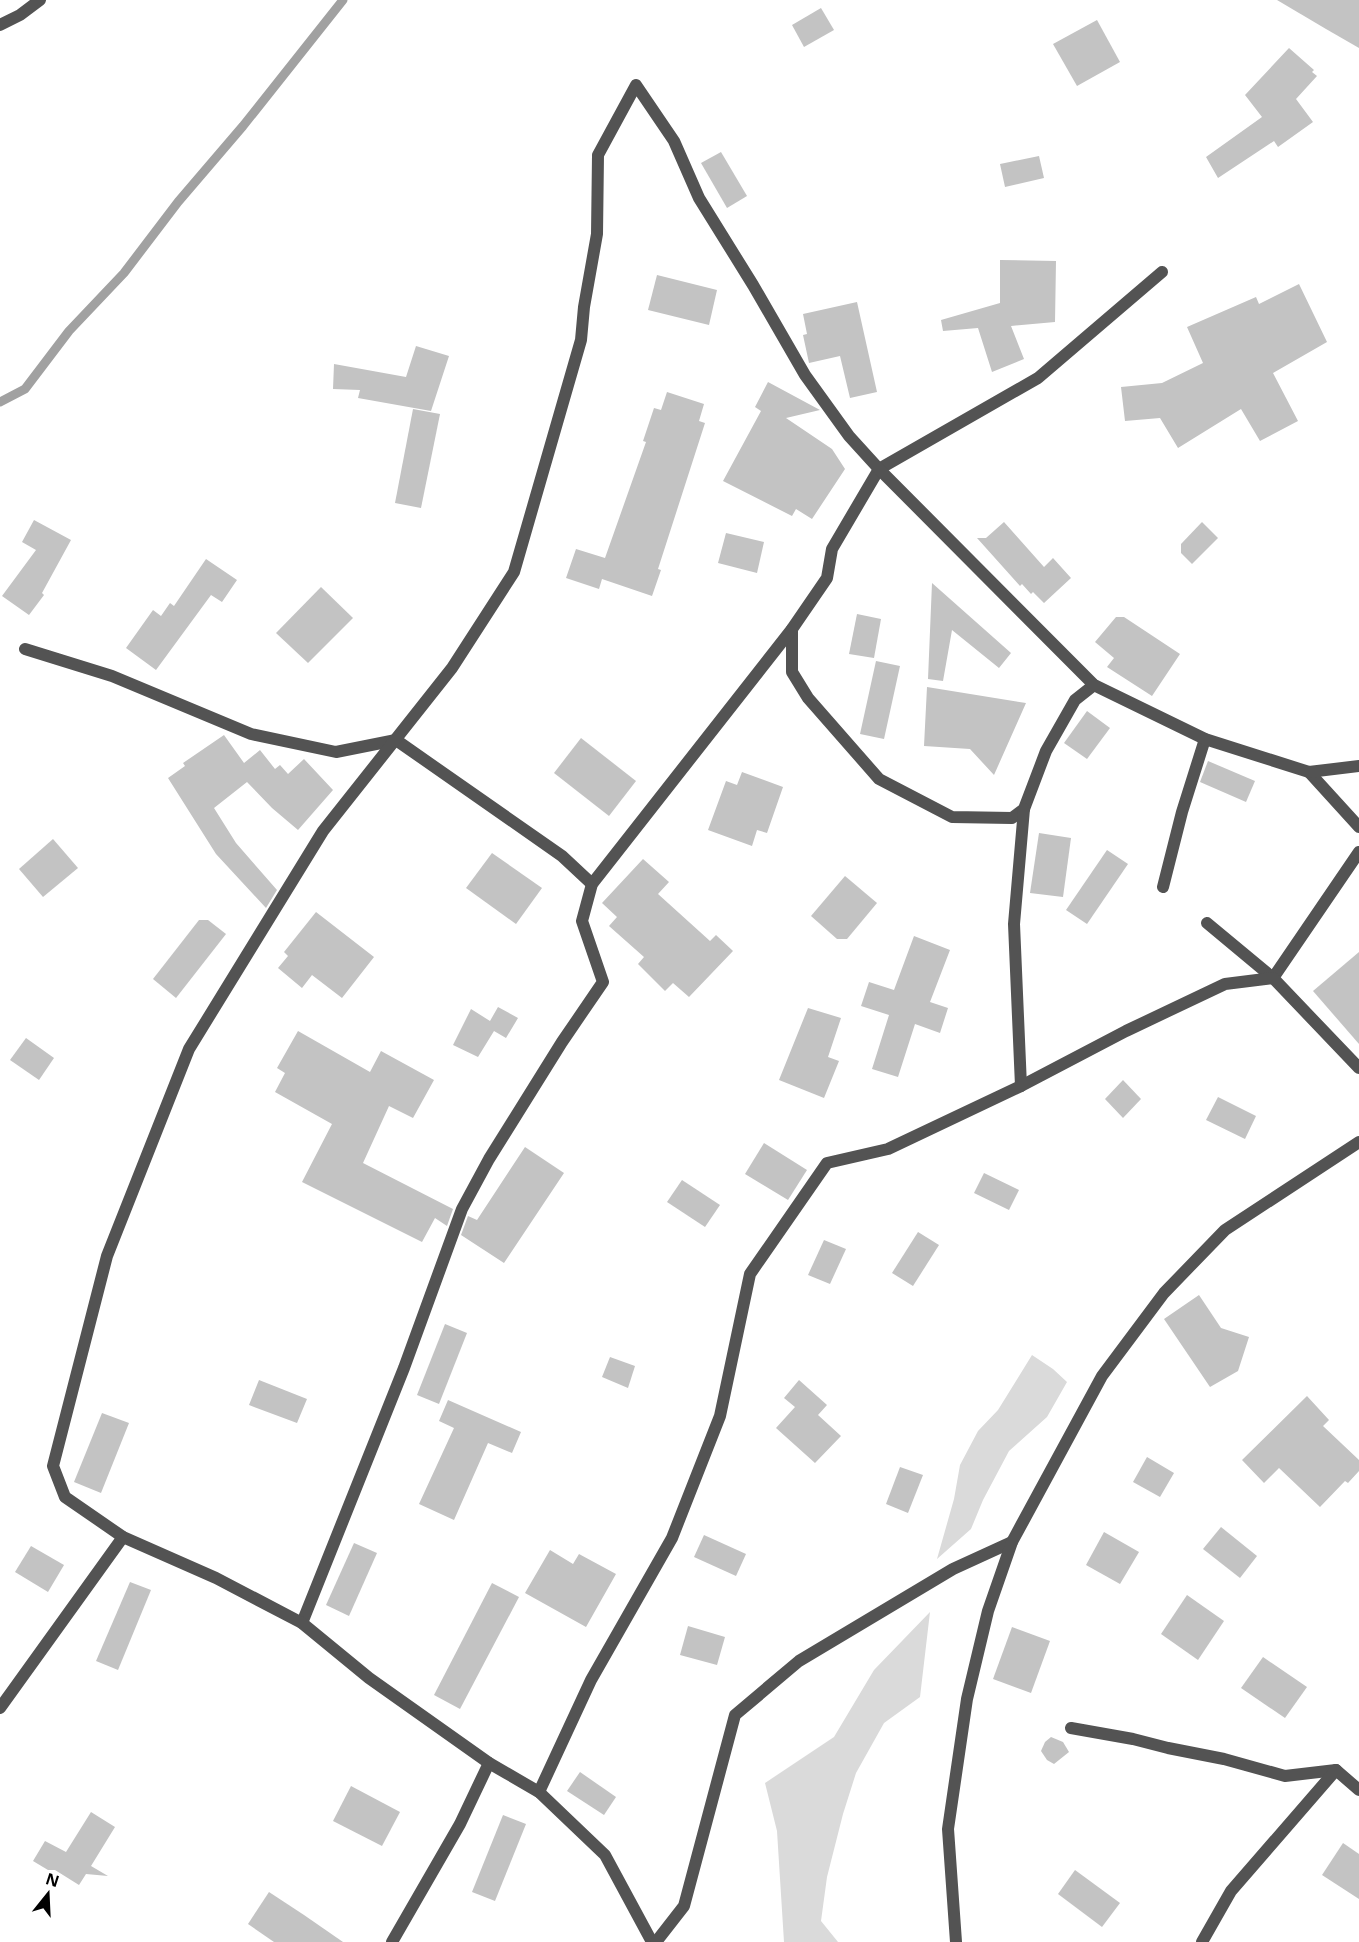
<svg xmlns="http://www.w3.org/2000/svg" width="1359" height="1942" viewBox="0 0 1359 1942" font-family="'Noto Sans',sans-serif">
  <style>
    .green { fill: #dadada }
    .lines { fill: none; stroke-linecap: round; stroke-linejoin: round }
    .stream { stroke: #a1a1a1; stroke-width: 9 }
    .building { fill: #c3c3c3 }
    .minor { stroke: #535353; stroke-width: 12 }
  </style>
  <rect width="100%" height="100%" fill="#fff"/>
  <g class="green">
    <polygon points="1032,1355 1053,1369 1067,1382 1047,1417 1009,1451 983,1500 971,1529 937,1559 954,1499 960,1465 978,1431 998,1410"/>
    <polygon points="930,1612 920,1697 884,1723 856,1773 843,1814 827,1877 821,1921 838,1942 784,1942 777,1831 765,1783 834,1737 874,1670"/>
  </g>
  <g class="lines">
    <polyline class="stream" points="0,402 25,389 69,331 124,273 178,202 243,126 343,0"/>
  </g>
  <g class="building">
    <polygon points="1277,0 1359,0 1359,48 1326,29"/>
    <polygon points="821,8 834,30 804,47 792,25"/>
    <polygon points="1097,20 1120,62 1077,86 1053,44"/>
    <polygon points="1289,48 1314,70 1312,72 1317,76 1296,99 1313,122 1278,147 1274,141 1218,178 1206,157 1262,117 1245,95"/>
    <polygon points="721,152 747,196 727,208 701,163"/>
    <polygon points="1039,156 1044,178 1005,187 1000,164"/>
    <polygon points="1000,260 1056,261 1055,322 1011,326 1024,359 992,372 978,328 943,331 941,320 1000,303"/>
    <polygon points="657,275 717,290 709,325 648,310"/>
    <polygon points="1299,284 1327,342 1273,373 1298,421 1260,441 1241,409 1178,448 1160,418 1125,421 1121,387 1162,383 1203,363 1187,327 1256,297 1259,304"/>
    <polygon points="857,302 877,392 850,398 840,356 809,363 803,335 807,334 803,314"/>
    <polygon points="416,346 449,356 431,411 358,398 360,390 333,389 334,364 406,377"/>
    <polygon points="768,382 820,410 786,418 832,449 845,469 812,519 796,509 792,516 723,481 761,411 755,407"/>
    <polygon points="667,392 704,404 699,421 705,423 658,569 661,570 652,596 602,579 599,589 566,578 576,549 605,558 646,442 643,441 654,408 661,410"/>
    <polygon points="413,409 440,414 421,508 395,503"/>
    <polygon points="34,520 71,540 42,593 44,595 29,615 2,596 36,550 22,542"/>
    <polygon points="1004,522 1044,567 1053,558 1071,578 1044,603 1033,592 1031,594 1022,584 1020,586 977,538 986,538"/>
    <polygon points="1202,522 1218,538 1192,564 1181,553 1181,544"/>
    <polygon points="726,533 764,542 757,573 718,563"/>
    <polygon points="206,559 237,580 222,602 211,595 156,670 126,648 153,610 161,616 170,603 174,606"/>
    <polygon points="932,583 1011,653 999,668 952,630 943,681 928,679"/>
    <polygon points="321,587 353,618 308,663 276,633"/>
    <polygon points="857,614 881,619 874,658 849,654"/>
    <polygon points="1116,617 1124,617 1180,654 1152,696 1107,667 1114,658 1095,642"/>
    <polygon points="876,661 900,666 884,739 860,734"/>
    <polygon points="927,687 1026,703 994,775 970,749 924,746"/>
    <polygon points="1087,711 1110,728 1087,759 1064,743"/>
    <polygon points="224,735 244,763 260,750 275,769 280,765 288,774 304,759 333,790 298,830 272,808 247,782 214,808 236,843 277,890 266,908 216,854 168,778 185,766 183,763"/>
    <polygon points="581,738 636,781 609,816 554,773"/>
    <polygon points="1208,761 1255,781 1246,802 1200,782"/>
    <polygon points="742,772 783,787 767,833 757,830 752,846 708,830 726,781 737,785"/>
    <polygon points="1039,833 1071,838 1063,897 1030,893"/>
    <polygon points="53,839 78,868 43,897 19,869"/>
    <polygon points="1107,850 1128,864 1087,924 1066,910"/>
    <polygon points="492,853 542,888 516,924 466,888"/>
    <polygon points="643,859 669,882 658,894 710,941 716,935 733,951 689,997 673,983 665,991 638,964 644,957 609,926 617,917 602,903"/>
    <polygon points="845,876 877,903 847,939 837,939 811,916"/>
    <polygon points="316,912 374,957 342,998 312,975 302,988 278,968 288,956 284,952"/>
    <polygon points="199,920 208,920 226,934 176,998 153,979"/>
    <polygon points="914,936 950,950 930,1002 948,1008 940,1033 915,1024 898,1077 872,1069 889,1015 861,1006 869,982 894,990"/>
    <polygon points="1359,952 1359,1044 1313,991"/>
    <polygon points="498,1007 518,1018 506,1038 494,1031 478,1057 453,1045 471,1009 490,1021"/>
    <polygon points="808,1008 841,1018 828,1057 839,1061 824,1098 779,1080"/>
    <polygon points="298,1031 370,1072 381,1051 434,1080 413,1118 389,1106 363,1163 453,1209 447,1226 435,1218 422,1242 302,1182 332,1124 275,1092 285,1073 277,1068"/>
    <polygon points="26,1038 54,1058 39,1080 10,1060"/>
    <polygon points="1123,1080 1141,1099 1123,1118 1105,1099"/>
    <polygon points="1218,1097 1256,1116 1245,1139 1206,1120"/>
    <polygon points="764,1143 807,1170 788,1200 745,1174"/>
    <polygon points="525,1147 564,1173 504,1263 461,1235 468,1216 477,1220"/>
    <polygon points="984,1173 1019,1190 1009,1210 974,1193"/>
    <polygon points="682,1180 720,1205 705,1227 667,1202"/>
    <polygon points="918,1232 939,1245 913,1286 892,1273"/>
    <polygon points="824,1240 846,1249 830,1284 808,1275"/>
    <polygon points="1199,1295 1221,1328 1249,1337 1238,1371 1210,1387 1164,1319"/>
    <polygon points="445,1324 467,1333 439,1404 417,1395"/>
    <polygon points="610,1357 635,1366 628,1388 602,1377"/>
    <polygon points="259,1380 307,1399 297,1423 249,1405"/>
    <polygon points="799,1380 827,1405 818,1415 841,1436 815,1463 776,1428 795,1407 784,1398"/>
    <polygon points="1307,1396 1329,1420 1323,1426 1359,1460 1359,1471 1348,1483 1345,1481 1320,1507 1279,1468 1264,1483 1242,1460"/>
    <polygon points="448,1400 521,1432 512,1453 488,1443 454,1520 419,1504 454,1428 439,1421"/>
    <polygon points="102,1413 129,1423 101,1493 74,1482"/>
    <polygon points="1147,1457 1174,1473 1160,1497 1133,1482"/>
    <polygon points="900,1467 923,1475 908,1513 886,1504"/>
    <polygon points="1221,1527 1257,1556 1240,1578 1203,1549"/>
    <polygon points="1104,1532 1139,1552 1120,1584 1086,1565"/>
    <polygon points="704,1535 746,1554 736,1576 694,1557"/>
    <polygon points="354,1543 377,1553 349,1616 326,1605"/>
    <polygon points="31,1546 64,1565 48,1592 15,1572"/>
    <polygon points="550,1550 573,1564 579,1554 616,1574 586,1627 525,1593"/>
    <polygon points="130,1582 151,1590 118,1670 96,1661"/>
    <polygon points="492,1583 519,1597 460,1709 434,1695"/>
    <polygon points="1187,1595 1224,1621 1198,1660 1161,1634"/>
    <polygon points="688,1626 725,1637 717,1665 680,1655"/>
    <polygon points="1012,1627 1050,1641 1031,1693 993,1679"/>
    <polygon points="1263,1657 1307,1687 1285,1718 1241,1688"/>
    <polygon points="1051,1737 1063,1742 1069,1752 1054,1764 1047,1760 1041,1751 1045,1742"/>
    <polygon points="580,1772 616,1797 604,1815 567,1791"/>
    <polygon points="351,1786 400,1812 382,1846 333,1821"/>
    <polygon points="91,1812 115,1827 91,1866 108,1876 86,1874 79,1885 55,1870 48,1870 33,1861 45,1841 66,1852"/>
    <polygon points="503,1815 526,1824 495,1901 472,1892"/>
    <polygon points="1343,1843 1359,1854 1359,1899 1322,1875"/>
    <polygon points="1075,1870 1120,1903 1102,1927 1058,1894"/>
    <polygon points="269,1892 304,1915 343,1942 274,1942 248,1924"/>
  </g>
  <g class="lines">
    <g class="minor">
      <polyline points="0,25 20,15 40,0"/>
      <polyline points="792,629 792,672 808,698 879,779 952,817 1012,818 1024,809 1046,751 1075,700 1094,685"/>
      <polyline points="25,649 112,676 251,734 336,752 396,740 562,856 592,884"/>
      <polyline points="1309,772 1359,827"/>
      <polyline points="1163,887 1182,812 1205,739"/>
      <polyline points="1207,923 1273,978 1359,852"/>
      <polyline points="1021,1086 1014,924 1024,809"/>
      <polyline points="302,1623 404,1368 462,1209 489,1159 562,1042 603,982 582,921 592,884 792,629 827,578 832,549 879,469 1038,378 1162,272"/>
      <polyline points="0,1708 123,1537"/>
      <polyline points="1071,1728 1133,1739 1168,1748 1224,1759 1285,1776 1336,1770"/>
      <polyline points="539,1792 591,1680 672,1538 720,1416 750,1274 827,1163 888,1149 1021,1086 1126,1031 1225,984 1273,978 1359,1068"/>
      <polyline points="392,1942 460,1824 489,1763"/>
      <polyline points="652,1942 605,1855 539,1792 489,1763 369,1678 302,1623 216,1578 123,1537 65,1497 53,1466 107,1256 189,1049 323,831 452,668 514,572 581,340 584,307 597,234 598,155 636,85 674,141 699,198 753,285 805,375 849,436 879,469 1094,685 1205,739 1309,772 1359,766"/>
      <polyline points="656,1942 684,1906 735,1715 799,1661 953,1569 1012,1542"/>
      <polyline points="956,1942 948,1829 967,1699 988,1611 1012,1542 1102,1376 1164,1293 1225,1230 1359,1142"/>
      <polyline points="1202,1942 1231,1891 1336,1770 1359,1790"/>
    </g>
  </g>
  <g transform="translate(48 1894) rotate(18)" stroke="#ffffff" stroke-width="4.5" paint-order="stroke">
  <path d="M0-4.5L10 22L0 15L-10 22Z" fill="#000000"/>
  <text y="-9" font-size="16" font-weight="bold" text-anchor="middle" fill="#000000">N</text>
  </g>
</svg>
